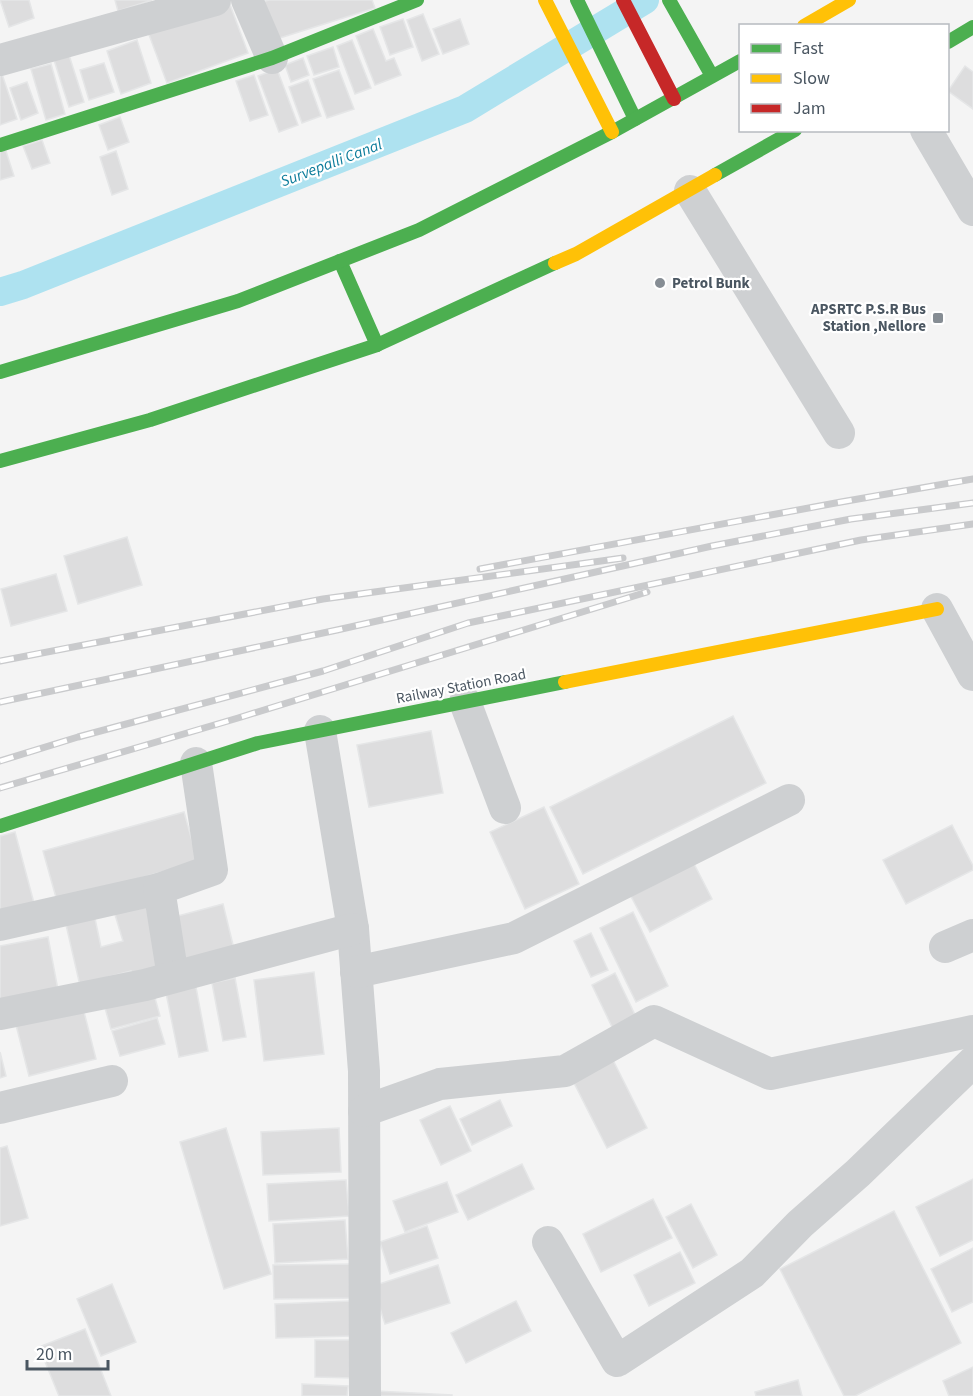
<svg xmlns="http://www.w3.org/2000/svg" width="973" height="1396" viewBox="0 0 973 1396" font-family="'Source Sans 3',sans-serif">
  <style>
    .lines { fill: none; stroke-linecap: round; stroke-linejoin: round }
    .canal { stroke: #aee2f0; stroke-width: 28 }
    .building { fill: #ddddde; stroke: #e5e6e7; stroke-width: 1.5 }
    .street { stroke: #ced0d2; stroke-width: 32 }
    .fast { stroke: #4caf50; stroke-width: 14 }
    .slow { stroke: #ffc107; stroke-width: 14 }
    .jam { stroke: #c62828; stroke-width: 14 }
    .rail-casing { stroke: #c9cacc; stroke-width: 7 }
    .rail { stroke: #fff; stroke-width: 4.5; stroke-dasharray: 14; stroke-linecap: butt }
    .poi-dot { fill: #868d94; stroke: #fff; stroke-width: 2 }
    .labels { text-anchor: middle; stroke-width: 4.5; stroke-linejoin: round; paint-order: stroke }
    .poi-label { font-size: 15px; font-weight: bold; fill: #4a5661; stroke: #fff; text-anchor: start }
    .street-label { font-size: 15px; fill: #4a5661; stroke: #fff }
    .water-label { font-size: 16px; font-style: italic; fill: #0c7c9b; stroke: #fff }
  </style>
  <rect width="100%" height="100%" fill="#f4f4f4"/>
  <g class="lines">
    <polyline class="canal" points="0,292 23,285 465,109 645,0"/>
  </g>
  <g class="building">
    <polygon points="0,0 29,0 34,18 9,27"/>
    <polygon points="115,0 152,0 118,11"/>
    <polygon points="269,0 372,0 375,8 267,42 255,4"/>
    <polygon points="229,2 248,53 167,83 148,32"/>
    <polygon points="423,14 439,54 422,61 407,20"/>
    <polygon points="403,19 413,47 390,55 380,27"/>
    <polygon points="460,19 469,44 443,54 433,29"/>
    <polygon points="373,29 386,61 394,58 401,75 375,85 356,36"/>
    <polygon points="137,40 151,83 121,94 107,51"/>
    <polygon points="352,40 371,88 355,94 337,46"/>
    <polygon points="333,47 339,67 314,75 307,56"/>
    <polygon points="69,55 84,102 69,107 54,60"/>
    <polygon points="303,58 309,75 291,82 285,65"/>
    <polygon points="104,63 114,92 89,100 80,70"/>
    <polygon points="51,64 65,114 46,120 31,69"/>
    <polygon points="965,66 973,72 973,109 948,91"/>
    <polygon points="0,68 17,119 0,125"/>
    <polygon points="277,69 298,125 279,132 258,76"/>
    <polygon points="339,70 354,109 327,118 313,79"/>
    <polygon points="254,75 268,115 250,121 236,81"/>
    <polygon points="308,80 321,116 302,123 289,87"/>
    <polygon points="27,82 38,113 21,120 10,88"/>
    <polygon points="120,117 129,142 108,150 99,125"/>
    <polygon points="42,140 50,163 32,169 23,146"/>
    <polygon points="5,148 14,176 0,180 0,149"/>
    <polygon points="116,151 128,189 112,195 100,157"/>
    <polygon points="127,537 142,585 78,604 64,556"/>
    <polygon points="56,574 67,611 11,626 1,589"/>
    <polygon points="733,716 766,783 583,874 550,807"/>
    <polygon points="431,731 443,793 369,807 357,745"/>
    <polygon points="544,807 579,884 525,909 490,832"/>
    <polygon points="184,812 198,862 57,901 43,851"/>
    <polygon points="952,825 973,866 973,870 906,904 883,860"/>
    <polygon points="15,832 34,903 0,912 0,836"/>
    <polygon points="689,854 712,899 650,932 626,887"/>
    <polygon points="144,899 165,971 133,980 131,971 108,977 81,990 64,916 93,909 101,947 123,941 113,908"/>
    <polygon points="223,904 235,953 186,966 174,917"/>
    <polygon points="633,912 668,986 636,1002 600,928"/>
    <polygon points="591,933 608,970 591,977 574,941"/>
    <polygon points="48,937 59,995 0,1002 0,946"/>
    <polygon points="314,972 324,1054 264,1061 254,980"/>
    <polygon points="615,973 636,1017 613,1029 592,985"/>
    <polygon points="235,978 246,1037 223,1041 212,983"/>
    <polygon points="195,982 208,1051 179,1057 165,988"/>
    <polygon points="152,987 160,1016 111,1029 103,1001"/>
    <polygon points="82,1004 96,1059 29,1076 15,1021"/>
    <polygon points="157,1018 165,1044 120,1056 112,1031"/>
    <polygon points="0,1052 6,1076 0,1078"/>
    <polygon points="611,1056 647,1128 607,1148 571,1077"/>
    <polygon points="500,1100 512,1126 472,1145 460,1119"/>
    <polygon points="450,1106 471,1151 441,1165 420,1120"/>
    <polygon points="226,1128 271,1274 224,1289 180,1142"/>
    <polygon points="339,1128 341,1172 263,1175 261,1132"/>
    <polygon points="7,1146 28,1218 0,1226 0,1148"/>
    <polygon points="522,1164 534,1189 468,1220 456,1195"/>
    <polygon points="973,1179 973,1240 940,1256 916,1207"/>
    <polygon points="346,1180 349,1216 269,1221 267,1184"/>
    <polygon points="447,1182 458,1212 405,1232 393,1201"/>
    <polygon points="653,1199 672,1238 601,1272 583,1234"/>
    <polygon points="691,1204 717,1255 693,1268 666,1217"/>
    <polygon points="894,1211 961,1343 855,1396 844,1396 780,1269"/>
    <polygon points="345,1220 348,1259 275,1263 273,1224"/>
    <polygon points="427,1226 438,1258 390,1274 380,1242"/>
    <polygon points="973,1248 973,1302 952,1312 931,1269"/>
    <polygon points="680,1252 695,1283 649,1306 634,1275"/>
    <polygon points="356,1264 357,1298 274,1299 273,1265"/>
    <polygon points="438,1265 450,1303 385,1324 373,1286"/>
    <polygon points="112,1284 136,1342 101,1356 77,1299"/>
    <polygon points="351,1301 352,1336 276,1338 275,1304"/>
    <polygon points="516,1301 531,1331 466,1363 451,1333"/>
    <polygon points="85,1329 111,1396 59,1396 39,1347"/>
    <polygon points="315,1340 354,1340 354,1378 315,1377"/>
    <polygon points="973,1367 973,1396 949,1396 943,1381"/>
    <polygon points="798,1380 802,1396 756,1396 755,1392"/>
    <polygon points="302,1384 348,1386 347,1396 302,1396"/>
    <polygon points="376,1391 452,1395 452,1396 375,1396"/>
  </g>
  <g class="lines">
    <g class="street">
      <polyline points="247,0 272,58"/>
      <polyline points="0,60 215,0"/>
      <polyline points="926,130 973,210"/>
      <polyline points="690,191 839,433"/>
      <polyline points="937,609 973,675"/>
      <polyline points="465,702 505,808"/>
      <polyline points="320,731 353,929 364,1071 365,1396"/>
      <polyline points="0,925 159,889"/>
      <polyline points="945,947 973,935"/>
      <polyline points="356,972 514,938 789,800"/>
      <polyline points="173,977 159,889 212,870 196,763"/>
      <polyline points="0,1014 145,985 353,929"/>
      <polyline points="0,1108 112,1081"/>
      <polyline points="364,1111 440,1084 565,1071 654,1021 770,1074 973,1031"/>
      <polyline points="548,1242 617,1361 752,1273 800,1224 858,1173 973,1062"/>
    </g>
    <g class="fast">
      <polyline points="577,0 635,119"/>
      <polyline points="669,0 712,76"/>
      <polyline points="948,42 973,27"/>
      <polyline points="0,145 272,58 417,0"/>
      <polyline points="715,175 795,130"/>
      <polyline points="340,261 377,345"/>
      <polyline points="0,372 238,301 419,230 612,132 740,61"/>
      <polyline points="0,461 150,420 377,345 555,263"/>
      <polyline points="0,826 258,743 565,682"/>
    </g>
    <g class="slow">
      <polyline points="545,0 612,132"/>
      <polyline points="804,26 849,0"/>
      <polyline points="555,263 576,254 715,175"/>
      <polyline points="565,682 937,609"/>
    </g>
    <polyline class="jam" points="623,0 674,99"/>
    <g class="rail-casing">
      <g id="rail">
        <polyline points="480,569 841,502 973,479"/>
        <polyline points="0,661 323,599 623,558"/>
        <polyline points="0,702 337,630 712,546 851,519 973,503"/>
        <polyline points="0,761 78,737 323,671 468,623 861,540 973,524"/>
        <polyline points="0,788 238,718 647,592"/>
      </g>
    </g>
    <use href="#rail" class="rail"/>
  </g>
  <g class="poi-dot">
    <circle cx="660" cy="283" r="6"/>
    <rect x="932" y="312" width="12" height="12" rx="3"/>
  </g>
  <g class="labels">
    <g class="poi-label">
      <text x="672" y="288">Petrol Bunk</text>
      <text x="926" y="314" text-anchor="end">APSRTC P.S.R Bus<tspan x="926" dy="17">Station ,Nellore</tspan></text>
    </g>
    <g class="street-label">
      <text transform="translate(461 686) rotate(-11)" y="5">Railway Station Road</text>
    </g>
    <g class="water-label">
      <text transform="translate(331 162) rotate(-21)" y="6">Survepalli Canal</text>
    </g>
  </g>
  <rect x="739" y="24" width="210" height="108" fill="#ffffff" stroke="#b7bbc0" stroke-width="1.5"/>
  <rect x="751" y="44" width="30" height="9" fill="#4caf50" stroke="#b7bbc0" stroke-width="1.5"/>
  <text x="793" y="54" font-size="18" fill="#4a5661">Fast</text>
  <rect x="751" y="74" width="30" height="9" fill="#ffc107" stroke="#b7bbc0" stroke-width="1.5"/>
  <text x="793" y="84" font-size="18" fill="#4a5661">Slow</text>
  <rect x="751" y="104" width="30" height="9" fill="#c62828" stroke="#b7bbc0" stroke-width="1.5"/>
  <text x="793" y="114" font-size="18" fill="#4a5661">Jam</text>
  <path d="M27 1360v9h81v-9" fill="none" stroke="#4a5661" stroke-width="3"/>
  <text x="36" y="1360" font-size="18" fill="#4a5661" stroke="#ffffff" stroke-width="4.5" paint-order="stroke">20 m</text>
</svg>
